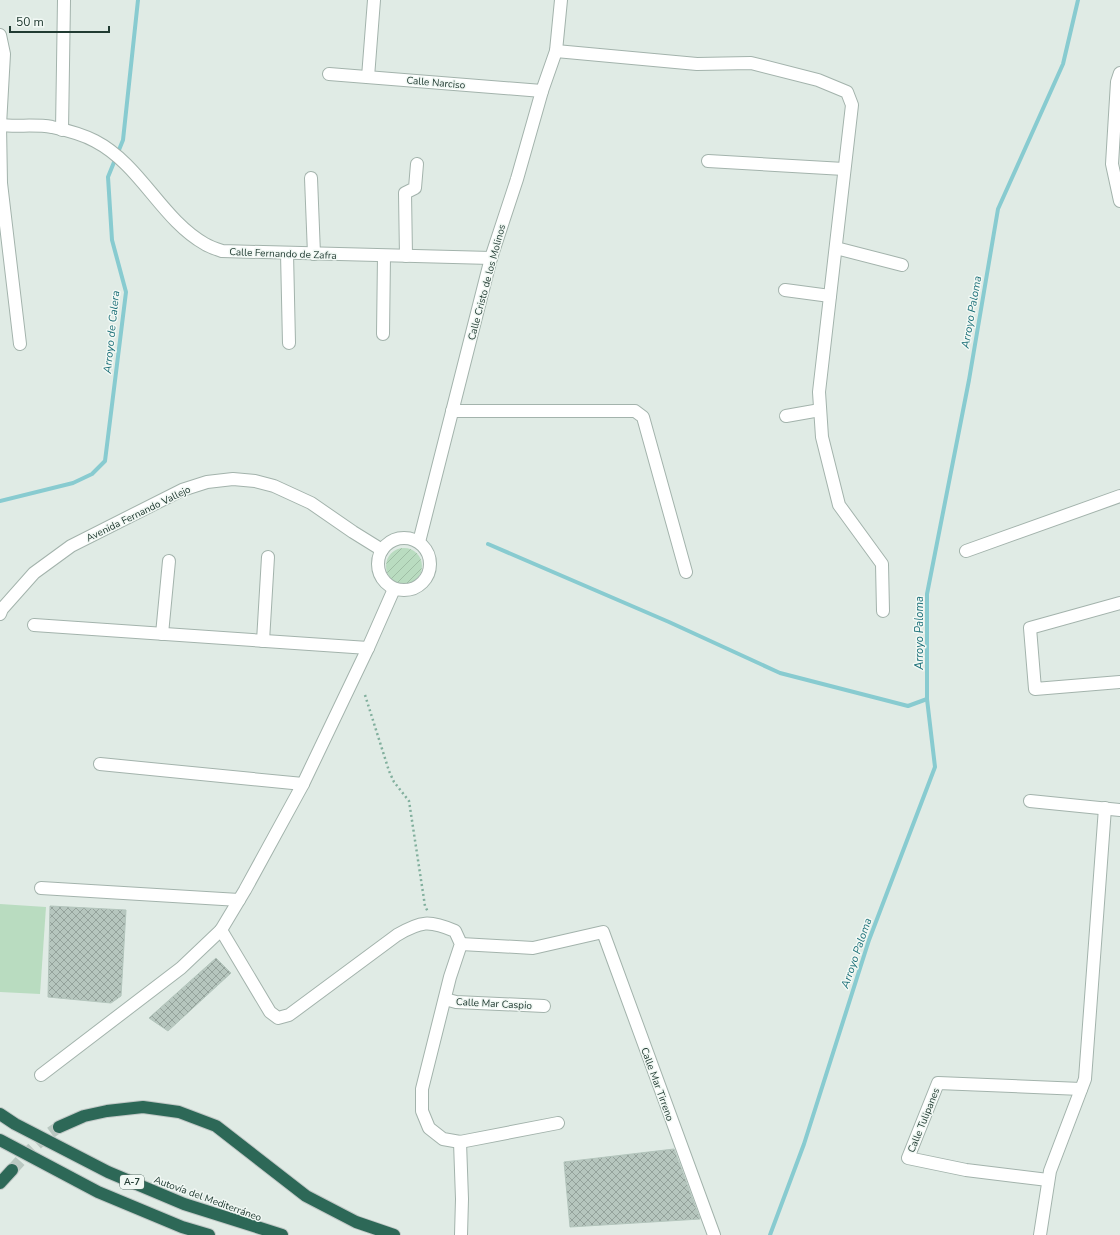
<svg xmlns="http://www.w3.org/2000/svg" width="1120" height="1235" viewBox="0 0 1120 1235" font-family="'Nunito Sans',sans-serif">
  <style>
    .garden { fill: url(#garden-furrows) }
    .pitch { fill: #b9dcc0 }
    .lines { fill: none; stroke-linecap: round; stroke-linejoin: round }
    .stream { stroke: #88cbd0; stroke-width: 4 }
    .building { fill: url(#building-cross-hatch); stroke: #b3c5bc }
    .highway-tunnel { stroke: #bac8c1; stroke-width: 12; stroke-dasharray: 12 6; stroke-linecap: butt }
    .minor-casing { stroke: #a3b3ac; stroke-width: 14 }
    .highway-casing { stroke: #c1c8c6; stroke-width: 14 }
    .path { stroke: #81af9d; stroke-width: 2.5; stroke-dasharray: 2 3; stroke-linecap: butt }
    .minor { stroke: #fff; stroke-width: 12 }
    .highway { stroke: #2d6857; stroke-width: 12 }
    .labels { text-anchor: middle; stroke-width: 3; stroke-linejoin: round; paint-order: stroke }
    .shield { fill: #f1f8f4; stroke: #5f746c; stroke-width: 1 }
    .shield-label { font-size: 9px; font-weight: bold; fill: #213b32 }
    .street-label { font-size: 10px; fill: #213b32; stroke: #f1f8f4 }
    .water-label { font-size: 11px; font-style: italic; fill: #1b6f77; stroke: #f1f8f4 }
  </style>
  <defs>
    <pattern id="garden-furrows" width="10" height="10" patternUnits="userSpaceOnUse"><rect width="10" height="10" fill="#b9dcc0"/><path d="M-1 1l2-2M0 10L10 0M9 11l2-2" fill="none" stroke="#9fbea5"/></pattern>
    <pattern id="building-cross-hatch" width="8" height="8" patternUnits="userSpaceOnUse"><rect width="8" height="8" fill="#b6c6be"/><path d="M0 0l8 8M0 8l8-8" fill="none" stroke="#94a29b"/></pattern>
  </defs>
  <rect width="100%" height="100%" fill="#e0ebe5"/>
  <circle class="garden" cx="404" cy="566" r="18"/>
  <polygon class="pitch" points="0,904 46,907 40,994 0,992"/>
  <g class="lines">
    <g class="stream">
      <polyline points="0,501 73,483 92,474 105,461 126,292 112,240 108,177 123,140 138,0"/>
      <polyline points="488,544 669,622 780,673 908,706 927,699"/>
      <polyline points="770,1235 804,1144 869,940 935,767 927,699 927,594 969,380 998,209 1063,64 1078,0"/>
    </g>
  </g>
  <g class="building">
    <polygon points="50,906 126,910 121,996 111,1003 48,997"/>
    <polygon points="216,958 231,973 168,1031 149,1018"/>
    <polygon points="674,1149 700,1219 570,1227 564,1162"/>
  </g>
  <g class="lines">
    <path class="highway-tunnel" d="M12 1170C27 1153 40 1139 59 1127"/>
    <g class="minor-casing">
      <g id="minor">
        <polyline points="0,35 4,54 0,125 1,183 20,344"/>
        <polyline points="556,51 697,64 751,63 818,80 847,92 852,105 819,392 822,437 839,505 882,564 883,611"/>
        <polyline points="1120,73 1117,82 1112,164 1120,201"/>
        <polyline points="329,74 542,91"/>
        <polyline points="368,77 374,0"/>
        <path d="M0 125C17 127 35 124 52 127 66 130 82 134 95 141 141 165 161 219 205 244 210 247 216 249 222 251L491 258"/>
        <polyline points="62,130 64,0"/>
        <polyline points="708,161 844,169"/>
        <polyline points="311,178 314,254"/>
        <polyline points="836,248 902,265"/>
        <polyline points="287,253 289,343"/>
        <polyline points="406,256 405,193 415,188 417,164"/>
        <polyline points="785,290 830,296"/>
        <polyline points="383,334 384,256"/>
        <polyline points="452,411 635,411 643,417 686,572"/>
        <polyline points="786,416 820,410"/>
        <circle cx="404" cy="564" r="26"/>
        <polyline points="419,542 491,258 517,179 542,91 556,51 561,0"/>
        <polyline points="966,551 1120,496"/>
        <polyline points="1120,603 1030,628 1035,689 1120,682"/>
        <polyline points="0,614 2,609 34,573 71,546 182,490 207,482 233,479 255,481 274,486 311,503 353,532 382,550"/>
        <polyline points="34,625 368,648"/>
        <polyline points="162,634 169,561"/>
        <polyline points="263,641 268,557"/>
        <polyline points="100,764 303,784"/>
        <polyline points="1030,801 1120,810"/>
        <polyline points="41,888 239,900"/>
        <path d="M221 930 270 1012 278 1018 289 1015 397 935C421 921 429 920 455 931L461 944 450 977 422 1089V1111L429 1128 443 1139 460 1142 558 1123"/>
        <polyline points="461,944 533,948 603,932 714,1235"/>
        <polyline points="445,999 456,1002 544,1006"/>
        <polyline points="41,1075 181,968 221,930 245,890 303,784 368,648 394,589"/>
        <polyline points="460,1142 462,1199 461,1235"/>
        <polyline points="1048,1180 966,1170 908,1158 938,1083 1081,1089"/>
        <polyline points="1040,1235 1050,1171 1085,1079 1105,808"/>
      </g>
    </g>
    <g class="highway-casing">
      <g id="highway">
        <polyline points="0,1114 15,1124 108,1172 184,1204 282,1235"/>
        <polyline points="59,1127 84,1116 107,1111 143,1107 179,1112 216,1126 306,1196 356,1222 394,1235"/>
        <polyline points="0,1140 98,1192 182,1227 209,1235"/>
        <polyline points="0,1183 12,1170"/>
      </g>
    </g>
    <polyline class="path" points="365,695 389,771 394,782 409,801 425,906 428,912"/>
    <use href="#minor" class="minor"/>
    <use href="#highway" class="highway"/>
  </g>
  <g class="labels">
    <rect class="shield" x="120" y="1175" width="24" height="14" rx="3"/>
    <g class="shield-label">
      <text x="132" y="1185">A-7</text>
    </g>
    <g class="street-label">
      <text transform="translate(436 82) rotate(5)" y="4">Calle Narciso</text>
      <text transform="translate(283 253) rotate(2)" y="4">Calle Fernando de Zafra</text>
      <text transform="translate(486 282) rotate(-75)" y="4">Calle Cristo de los Molinos</text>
      <text transform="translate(138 513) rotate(-26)" y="4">Avenida Fernando Vallejo</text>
      <text transform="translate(494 1003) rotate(3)" y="4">Calle Mar Caspio</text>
      <text transform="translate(658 1084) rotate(70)" y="4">Calle Mar Tirreno</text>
      <text transform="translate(923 1120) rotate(-68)" y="4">Calle Tulipanes</text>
      <text transform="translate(208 1198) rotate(20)" y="4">Autovía del Mediterráneo</text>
    </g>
    <g class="water-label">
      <text transform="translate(971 312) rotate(-80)" y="4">Arroyo Paloma</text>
      <text transform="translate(111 332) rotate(-84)" y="4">Arroyo de Calera</text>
      <text transform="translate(919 633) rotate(-90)" y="4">Arroyo Paloma</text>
      <text transform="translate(856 953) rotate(-71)" y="4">Arroyo Paloma</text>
    </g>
  </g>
  <path d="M10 26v6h99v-6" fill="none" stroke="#213b32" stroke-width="2"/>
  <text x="16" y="26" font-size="12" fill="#213b32" stroke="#f1f8f4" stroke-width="3" paint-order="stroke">50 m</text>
</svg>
